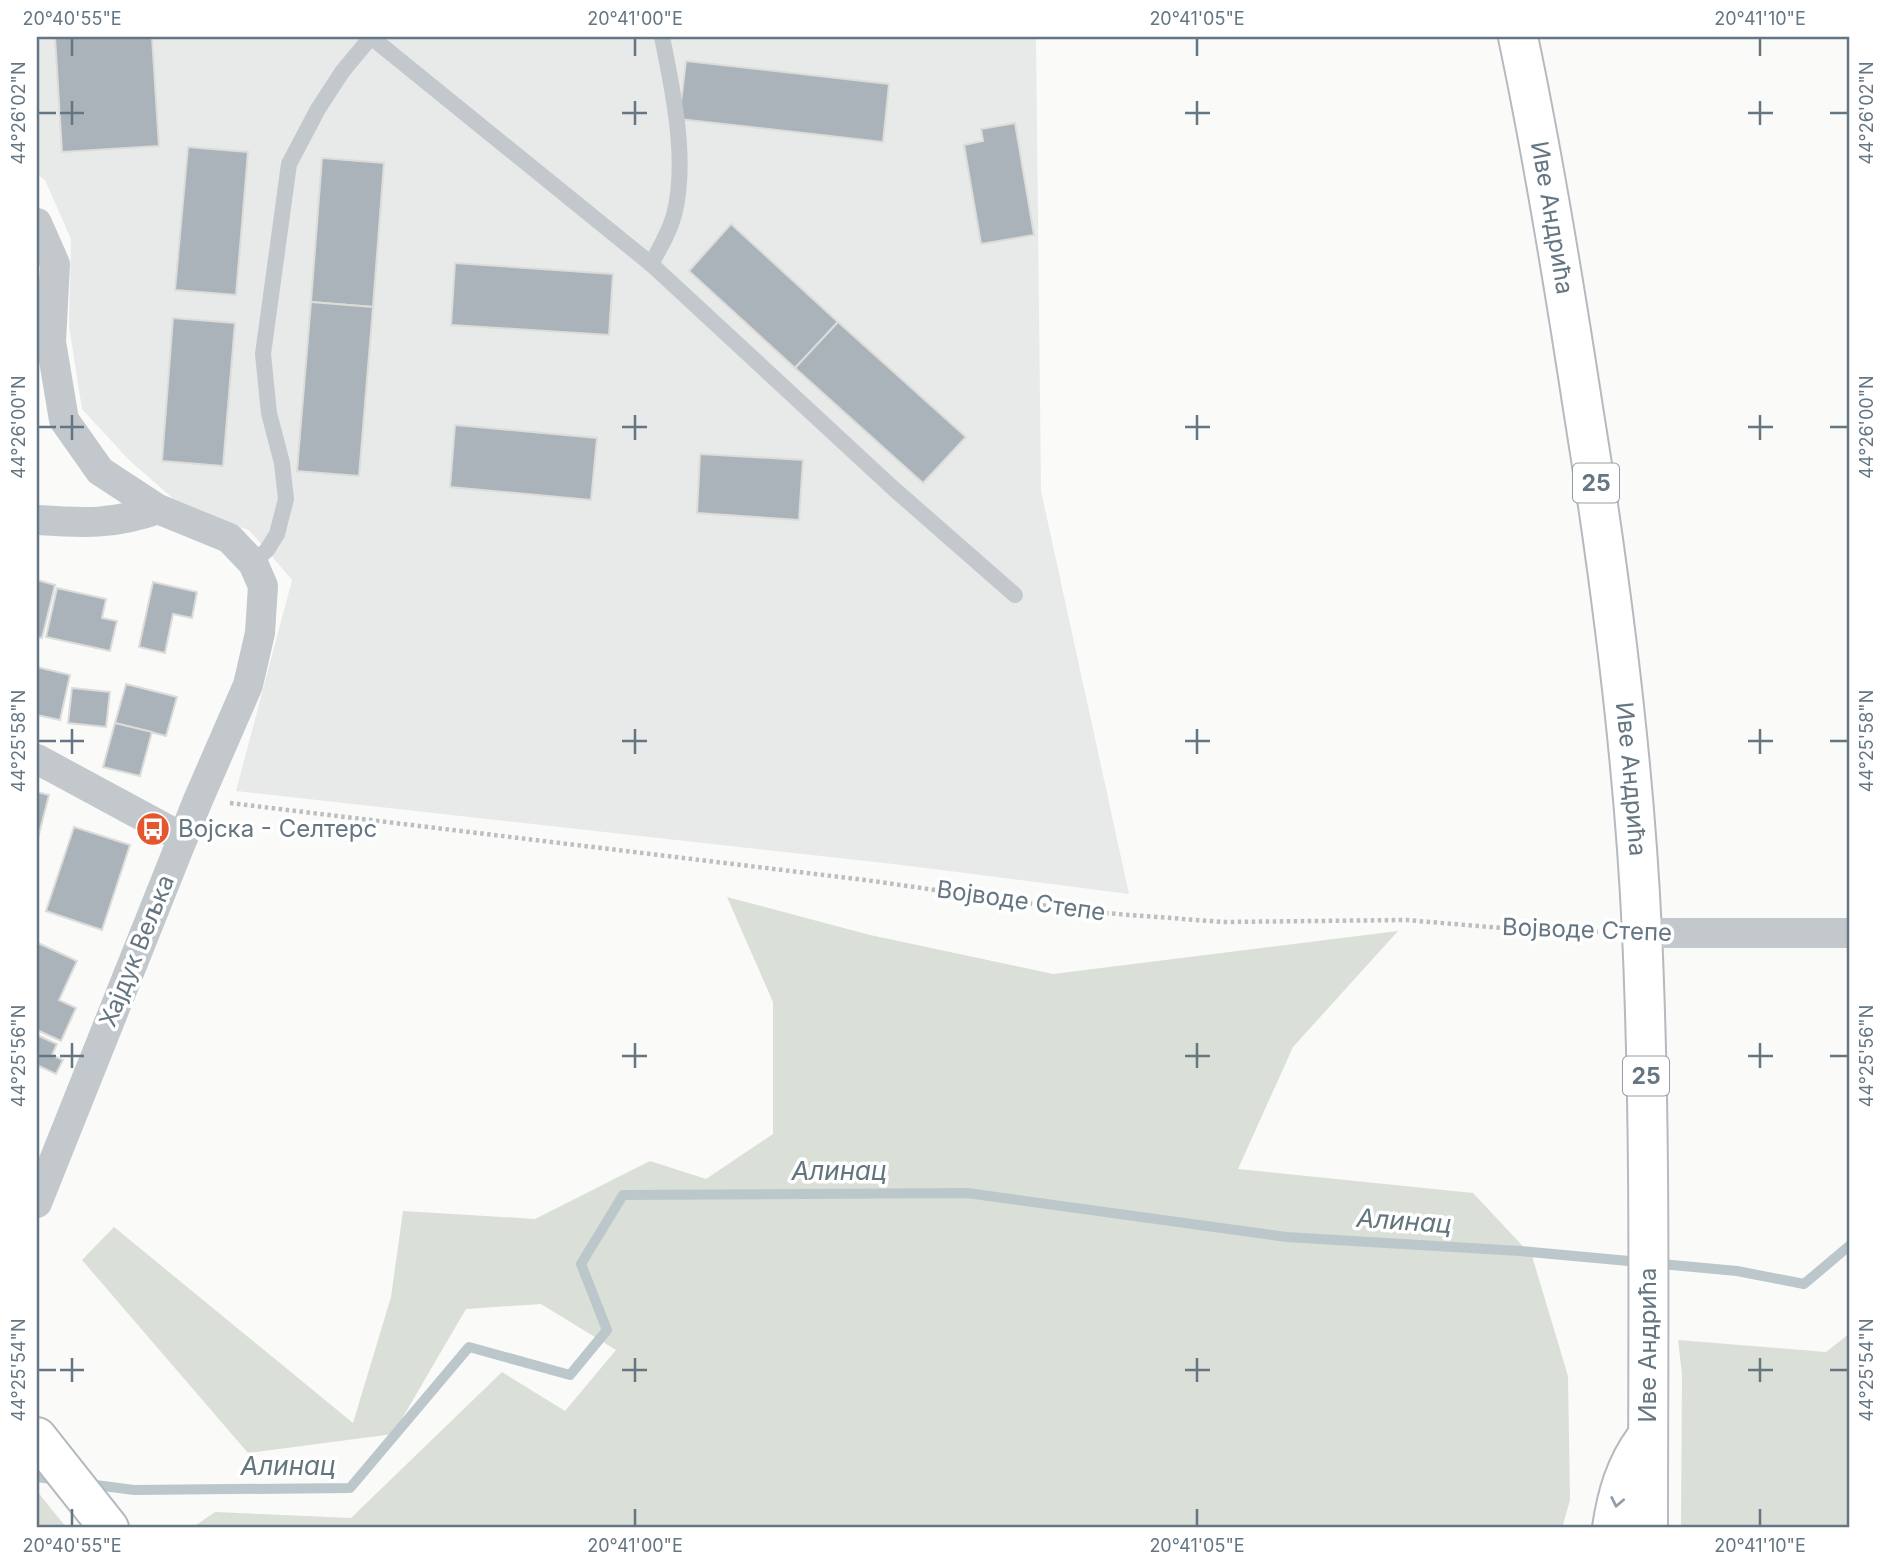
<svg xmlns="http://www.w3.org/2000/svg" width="1886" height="1565" viewBox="0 0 1886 1565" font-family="Inter,sans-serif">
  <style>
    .built { fill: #e8e9e9 }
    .green { fill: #dadfd7 }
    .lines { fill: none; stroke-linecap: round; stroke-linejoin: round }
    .stream { stroke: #bbc7cb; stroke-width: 10 }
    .building { fill: #aab3b9; stroke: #dcdcda; stroke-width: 2 }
    .secondary-casing { stroke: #b3babf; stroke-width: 42 }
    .primary-casing { stroke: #b5babe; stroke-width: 42 }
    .path { stroke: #bbbfc2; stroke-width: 4.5; stroke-dasharray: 3.5 3.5; stroke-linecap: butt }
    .lane { stroke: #c3c8cc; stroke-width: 16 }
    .street { stroke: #c3c8cc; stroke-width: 30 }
    .secondary { stroke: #fff; stroke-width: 38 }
    .primary { stroke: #fff; stroke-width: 38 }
    .oneway { stroke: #939fa8 }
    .ticks { fill: none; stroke: #657683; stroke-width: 2.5 }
    .labels { text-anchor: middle; stroke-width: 7; stroke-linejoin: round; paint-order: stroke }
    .shield { fill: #fff; stroke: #939fa8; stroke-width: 2 }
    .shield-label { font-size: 23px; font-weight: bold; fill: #657683 }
    .street-label { font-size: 24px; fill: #657683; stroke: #fff }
    .poi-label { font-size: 24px; fill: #657683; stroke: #fff; text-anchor: start }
    .water-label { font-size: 26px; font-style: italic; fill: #60757c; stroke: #fff }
    .neatline { fill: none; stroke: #657683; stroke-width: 2.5 }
    .ticks-label { font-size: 18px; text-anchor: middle; fill: #657683 }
  </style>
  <rect width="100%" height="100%" fill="#fafaf8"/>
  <polygon class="built" points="37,37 1036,37 1041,491 1129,894 902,865 236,791 292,580 249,530 186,510 129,460 82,409 69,326 71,239 45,180 37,174"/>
  <g class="green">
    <polygon points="727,897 870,935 1053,974 1398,931 1293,1047 1238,1169 1473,1193 1532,1256 1568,1376 1570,1500 1562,1528 192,1528 215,1512 351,1518 502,1372 565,1411 616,1350 541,1304 466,1309 393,1434 248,1453 82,1260 114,1227 353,1423 391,1297 403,1211 535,1219 650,1161 706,1179 773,1134 773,1002"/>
    <polygon points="1849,1334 1849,1528 1681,1528 1682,1374 1678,1340 1826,1352"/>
    <polygon points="37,1491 65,1526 68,1528 37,1528"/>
  </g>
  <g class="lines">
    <g class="stream">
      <polyline points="37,1477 58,1480"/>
      <polyline points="88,1484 134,1490 350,1488 469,1347 570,1375 607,1330 581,1264 623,1195 967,1193 1286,1237 1520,1251 1737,1271 1804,1284 1849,1246"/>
    </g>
  </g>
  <g class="building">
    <polygon points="55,37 152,37 159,146 62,152"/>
    <polygon points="686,61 889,84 883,142 679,119"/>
    <polygon points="1015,123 1034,235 981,244 964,145 983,141 981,129"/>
    <polygon points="188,147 248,152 236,295 175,290"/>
    <polygon points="322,158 384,163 373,307 311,302"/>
    <polygon points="731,224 838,322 795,368 689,271"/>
    <polygon points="455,263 613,274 609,335 451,325"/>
    <polygon points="311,302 373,307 359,476 297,471"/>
    <polygon points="173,318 235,323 223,466 162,461"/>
    <polygon points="838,322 966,437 923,483 795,368"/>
    <polygon points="455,425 597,438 591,500 450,487"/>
    <polygon points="700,454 803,460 799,520 697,513"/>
    <polygon points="37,580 55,585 42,638 37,637"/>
    <polygon points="153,582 197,592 192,618 173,614 165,653 139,647"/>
    <polygon points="57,588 106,599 102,618 117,621 110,651 46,637"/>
    <polygon points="37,667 70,675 60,720 37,715"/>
    <polygon points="126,684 177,697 166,736 115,723"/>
    <polygon points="72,688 110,692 106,727 68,723"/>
    <polygon points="115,723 152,732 140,776 103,767"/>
    <polygon points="37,792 49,795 37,842"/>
    <polygon points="74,827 130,845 102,930 46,911"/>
    <polygon points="38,943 77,961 59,1000 76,1008 61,1041 37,1030"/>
    <polygon points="37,1035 57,1044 52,1055 63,1060 56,1074 37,1065"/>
  </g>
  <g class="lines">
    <g class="secondary-casing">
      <polyline id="secondary" points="37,1437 109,1528"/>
    </g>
    <g class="primary-casing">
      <g id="primary">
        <path id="s1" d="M1518 37C1544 160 1564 284 1583 408 1611 581 1634 757 1642 933 1651 1131 1648 1330 1648 1528"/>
        <path d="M1612 1528C1617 1495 1625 1466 1645 1439"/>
      </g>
    </g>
    <polyline class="path" points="230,803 865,880 1091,912 1223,922 1406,920 1514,929 1607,932"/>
    <g class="lane">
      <polyline points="371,37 651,264 894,489 1015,595"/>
      <path d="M651 264C660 248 669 233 674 215 688 162 673 90 662 37"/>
      <polyline points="253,563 267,550 277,534 286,499 282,463 269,413 263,354 289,164 318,109 342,72 371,37"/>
    </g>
    <g class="street">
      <polyline points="37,223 55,264 51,342 64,420 100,471 158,509 229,538 253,563 263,586 260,633 248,685 198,800 37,1203"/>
      <path d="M37 520C83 523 113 525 158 509"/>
      <polyline points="37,759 183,838"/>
      <polyline points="1642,933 1849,933"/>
    </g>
    <use href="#secondary" class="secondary"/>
    <use href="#primary" class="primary"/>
  </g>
  <defs><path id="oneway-chevron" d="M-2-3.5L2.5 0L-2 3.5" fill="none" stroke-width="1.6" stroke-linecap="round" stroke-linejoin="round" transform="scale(1.75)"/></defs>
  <use class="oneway" href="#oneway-chevron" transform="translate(1617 1502) rotate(101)"/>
  <path class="ticks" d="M72 38V56M635 38V56M1197 38V56M1760 38V56M72 101V125M635 101V125M1197 101V125M1760 101V125M38 113H56M60 113H84M622 113H647M1185 113H1210M1748 113H1773M1830 113H1848M72 415V440M635 415V440M1197 415V440M1760 415V440M38 427H56M60 427H84M622 427H647M1185 427H1210M1748 427H1773M1830 427H1848M72 729V754M635 729V754M1197 729V754M1760 729V754M38 741H56M60 741H84M622 741H647M1185 741H1210M1748 741H1773M1830 741H1848M72 1043V1068M635 1043V1068M1197 1043V1068M1760 1043V1068M38 1056H56M60 1056H84M622 1056H647M1185 1056H1210M1748 1056H1773M1830 1056H1848M72 1358V1382M635 1358V1382M1197 1358V1382M1760 1358V1382M38 1370H56M60 1370H84M622 1370H647M1185 1370H1210M1748 1370H1773M1830 1370H1848M72 1509V1526M635 1509V1526M1197 1509V1526M1760 1509V1526"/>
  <defs>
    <g id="bus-disc" transform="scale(1.75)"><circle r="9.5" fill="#e4572e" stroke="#fff"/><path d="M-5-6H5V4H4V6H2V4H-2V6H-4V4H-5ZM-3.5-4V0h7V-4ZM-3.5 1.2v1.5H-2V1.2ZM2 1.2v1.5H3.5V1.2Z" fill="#fff"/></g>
  </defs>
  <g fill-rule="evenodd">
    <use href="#bus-disc" x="153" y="829"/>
  </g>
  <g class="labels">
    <g class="shield">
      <rect x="1573" y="463.5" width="46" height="39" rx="5"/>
      <rect x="1623" y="1056.5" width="46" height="39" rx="5"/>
    </g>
    <g class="shield-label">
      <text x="1596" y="491">25</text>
      <text x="1646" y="1084">25</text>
    </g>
    <g class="street-label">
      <text dy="8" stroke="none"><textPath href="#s1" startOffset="184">Иве Андрића</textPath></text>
      <text dy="8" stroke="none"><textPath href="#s1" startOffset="751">Иве Андрића</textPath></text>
      <text transform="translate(1021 901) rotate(8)" y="8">Војводе Степе</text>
      <text transform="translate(1587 930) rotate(2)" y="8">Војводе Степе</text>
      <text transform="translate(137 951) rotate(-68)" y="8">Хајдук Вељка</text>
      <text transform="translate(1648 1345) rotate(-90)" y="8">Иве Андрића</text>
    </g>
    <g class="poi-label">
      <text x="178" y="837">Војска - Селтерс</text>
    </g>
    <g class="water-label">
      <text x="839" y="1180">Алинац</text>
      <text transform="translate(1404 1221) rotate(4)" y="9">Алинац</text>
      <text x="288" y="1475">Алинац</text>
    </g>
  </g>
  <rect width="1886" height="1565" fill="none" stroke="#ffffff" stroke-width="77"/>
  <rect x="38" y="38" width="1810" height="1488" class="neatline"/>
  <g class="ticks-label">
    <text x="72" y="25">20°40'55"E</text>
    <text x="635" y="25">20°41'00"E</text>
    <text x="1197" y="25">20°41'05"E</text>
    <text x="1760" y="25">20°41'10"E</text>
    <text transform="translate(19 113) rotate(-90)" y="6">44°26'02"N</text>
    <text transform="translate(1867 113) rotate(-90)" y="6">44°26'02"N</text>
    <text transform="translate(19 427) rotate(-90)" y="6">44°26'00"N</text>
    <text transform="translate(1867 427) rotate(-90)" y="6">44°26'00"N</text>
    <text transform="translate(19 741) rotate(-90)" y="6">44°25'58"N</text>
    <text transform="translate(1867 741) rotate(-90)" y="6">44°25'58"N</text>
    <text transform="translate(19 1056) rotate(-90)" y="6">44°25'56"N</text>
    <text transform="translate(1867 1056) rotate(-90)" y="6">44°25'56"N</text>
    <text transform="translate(19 1370) rotate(-90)" y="6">44°25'54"N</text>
    <text transform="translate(1867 1370) rotate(-90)" y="6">44°25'54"N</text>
    <text x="72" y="1552">20°40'55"E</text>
    <text x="635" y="1552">20°41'00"E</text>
    <text x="1197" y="1552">20°41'05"E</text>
    <text x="1760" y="1552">20°41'10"E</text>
  </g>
</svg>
